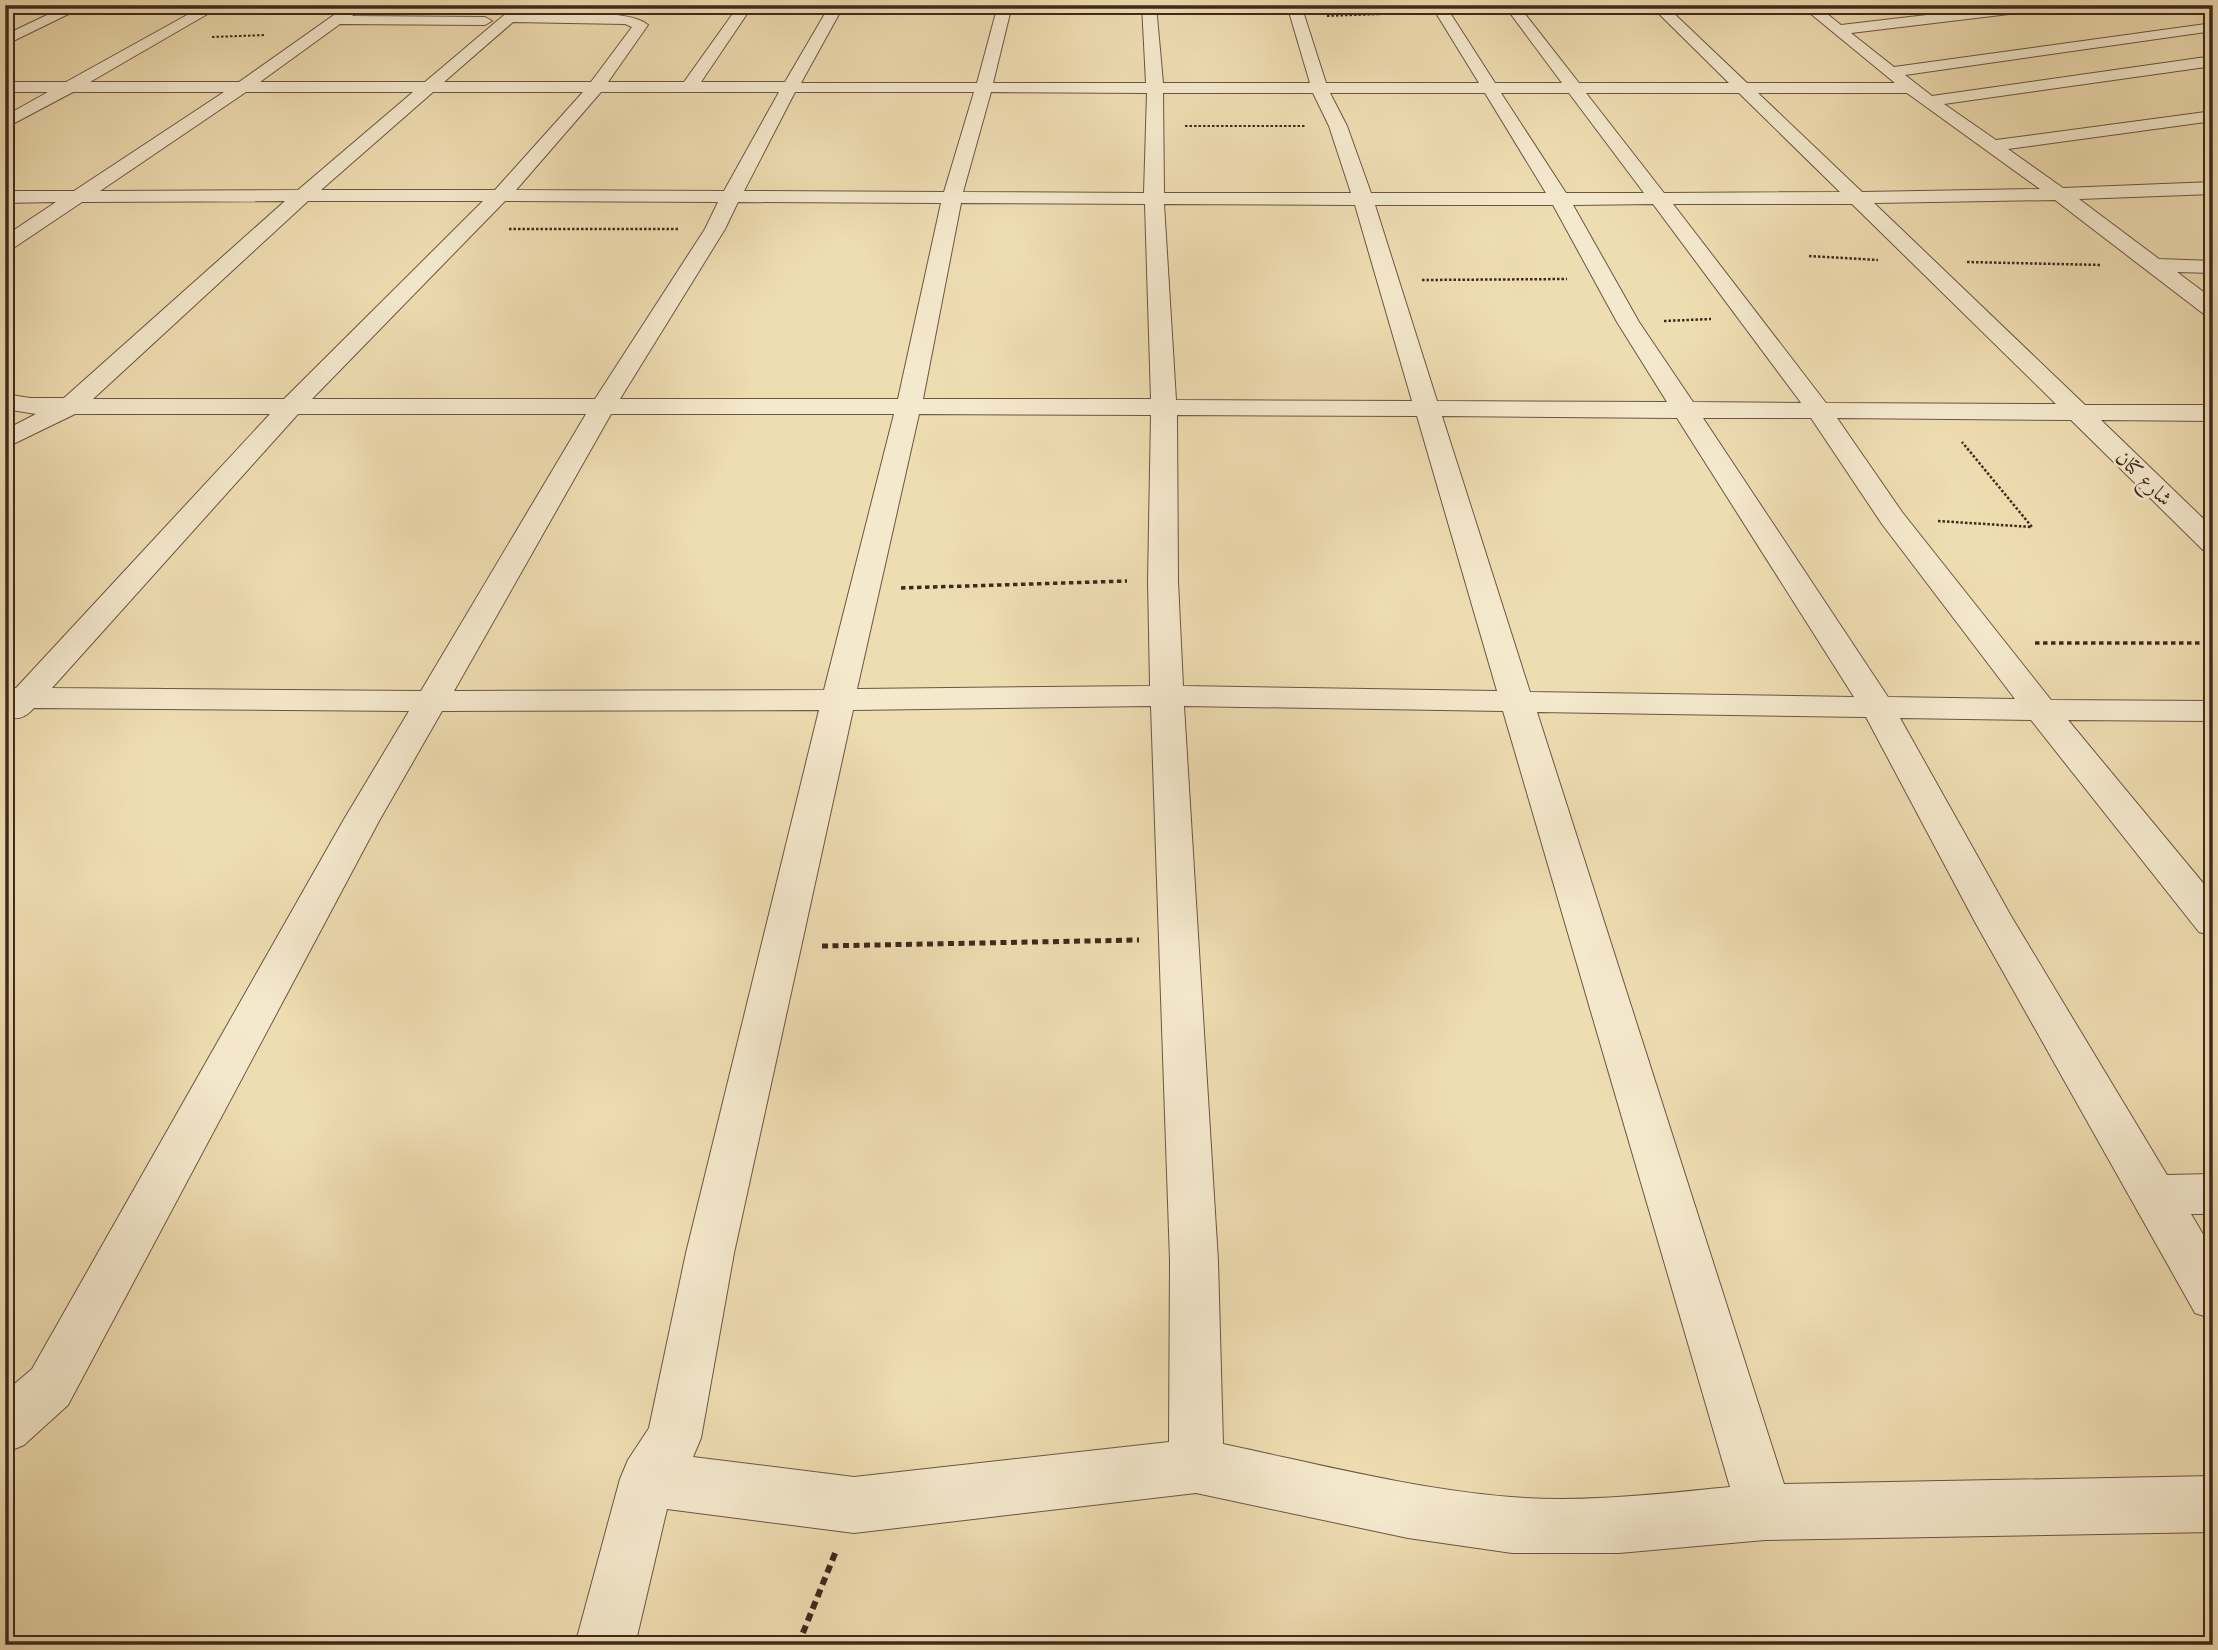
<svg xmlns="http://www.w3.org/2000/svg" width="2218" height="1650" viewBox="0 0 2218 1650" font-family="Vollkorn,Amiri,serif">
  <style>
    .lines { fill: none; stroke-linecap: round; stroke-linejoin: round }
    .street-casing { stroke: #6b5643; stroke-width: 2 }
    .path-far4 { stroke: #3f291e; stroke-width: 2; stroke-dasharray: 2.5 2; stroke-linecap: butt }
    .path-far3 { stroke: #3f291e; stroke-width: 2.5; stroke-dasharray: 2.5 2; stroke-linecap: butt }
    .path-far2 { stroke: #3f291e; stroke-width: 3.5; stroke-dasharray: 4.5 3.5; stroke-linecap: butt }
    .path-far1 { stroke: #3f291e; stroke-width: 5; stroke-dasharray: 6 4.5; stroke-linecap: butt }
    .path { stroke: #3f291e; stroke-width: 6; stroke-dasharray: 8 5; stroke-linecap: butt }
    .street { fill: #f5e9cd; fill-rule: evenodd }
    .labels { text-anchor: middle; stroke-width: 5; stroke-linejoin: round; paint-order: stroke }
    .far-street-label { font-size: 21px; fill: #3f291e; stroke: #f5e9cd }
  </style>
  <rect width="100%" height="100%" fill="#efddb2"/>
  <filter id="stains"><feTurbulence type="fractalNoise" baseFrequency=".00286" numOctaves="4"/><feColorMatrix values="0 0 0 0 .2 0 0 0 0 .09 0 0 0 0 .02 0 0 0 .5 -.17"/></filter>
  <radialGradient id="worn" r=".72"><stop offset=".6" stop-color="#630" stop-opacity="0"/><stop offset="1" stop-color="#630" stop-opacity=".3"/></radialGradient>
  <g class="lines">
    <g class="street-casing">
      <g id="street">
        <polygon points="68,5 87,5 5,45 5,35"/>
        <path d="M205 5H223L90 82H239L348 5H365L352 16 485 17 492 21 485 25 340 24 260 82H425L516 5H532L523 14C550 14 630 8 648 25L608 82H684L739 5H753L701 82H785L830 5H844L801 83H977L998 5H1012L993 83H1146L1142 5H1156L1163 83H1310L1287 5H1301L1326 83H1479L1431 5H1445L1495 83H1562L1504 5H1518L1579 83H1729L1650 5H1665L1747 83H1895L1800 5H1816L1841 25 2012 5H2057L2050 9 1851 33 1894 67 2213 23V31L1905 75 1932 96 2213 56V66L1944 104 1996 140 2213 111V121L2008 149 2063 188 2213 182V194L2079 199 2159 259 2213 261V273L2177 272 2213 299V317L2205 315 2055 200 1874 203 2085 405H2213V421L2101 420 2213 528V553L2203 550 2071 420 1837 418 1902 512 2051 700 2213 701V721L2068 720 2213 895V936L2199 932 2031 720 1900 718 2011 916 2167 1175 2213 1174V1214H2191L2213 1251V1319L2195 1313 1975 922 1866 717 1537 712 1784 1484 2213 1476V1532L1765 1540 1619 1553H1512L1408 1538 1196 1493 854 1533 667 1509 635 1645H575L620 1479 628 1460 649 1428 686 1253 819 710 442 711 379 821 68 1405 24 1445 5 1453V1392L32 1369 343 821 409 711 34 708C25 718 18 720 5 717V688H16L270 414H75L5 448V430L36 414 5 409V394L30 398H64L285 201 82 202 12 249 5 251V236L56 202 5 203V191H74L224 92H73L5 128V116L48 92H5V82H66ZM513 22 625 24 632 27 591 82H444ZM246 92H413L298 190 100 191ZM433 92H583L495 190H321ZM601 92H779L724 191 516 190ZM795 92H974L944 192 744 191ZM991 92 1147 93 1144 193 963 192ZM1163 93H1313L1329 126 1351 193H1164ZM1330 93H1485L1546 193H1371L1347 126ZM1501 93H1569L1644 193H1566ZM1586 93H1739L1840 192 1664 193ZM1758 93H1907L2040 189 1862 192ZM308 201H483L284 399H93ZM505 201 718 202 705 229 595 399H312ZM738 202 941 203 898 399H620L725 229ZM961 203 1145 204 1151 399H923ZM1164 204 1355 205 1412 401 1176 400ZM1653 204 1799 400 1801 403 1693 402 1639 322 1573 205ZM1673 204H1852L2056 404 1826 403ZM1375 205H1553L1617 322 1667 402 1437 401ZM298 414H586L421 691 52 688ZM611 414H894L824 690 454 691ZM919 414 1151 415 1148 581 1150 686 857 689ZM1177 415 1417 416 1497 691 1183 686 1178 581ZM1442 416 1677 418 1854 697 1530 692ZM1703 418H1811L1882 524 2015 699 1888 697ZM1151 706 1170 1261 1169 1442 854 1477 693 1457 701 1438 734 1253 853 710ZM1184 706 1503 711 1730 1487C1658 1494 1584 1503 1511 1497 1414 1489 1318 1464 1223 1444L1218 1261Z"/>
      </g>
    </g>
    <g class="path-far4">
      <polyline points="2112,5 2131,11"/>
      <polyline points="1327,16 1412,13"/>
      <polyline points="212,37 266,35"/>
      <polyline points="1185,126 1305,126"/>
    </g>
    <g class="path-far3">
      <polyline points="509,229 679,229"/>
      <polyline points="1809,256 1878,260"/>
      <polyline points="1967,262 2102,265"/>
      <polyline points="1422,280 1567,279"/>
      <polyline points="1664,321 1711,319"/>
      <polyline points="1938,521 2032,527 1962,442"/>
    </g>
    <g class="path-far2">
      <polyline points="901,588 1127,581"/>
      <polyline points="2035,643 2213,643"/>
    </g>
    <polyline class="path-far1" points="822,946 1139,940"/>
    <polyline class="path" points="798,1645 836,1551"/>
    <use href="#street" class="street"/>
  </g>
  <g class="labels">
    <g class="far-street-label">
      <text transform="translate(2144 478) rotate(44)" y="7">شارع كتان</text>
    </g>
  </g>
  <rect width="2218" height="1650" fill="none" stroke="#efddb2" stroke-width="28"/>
  <rect x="7" y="7" width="2204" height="1636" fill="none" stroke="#3f291e" stroke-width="3.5"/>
  <rect x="14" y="14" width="2190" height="1622" fill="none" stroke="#3f291e" stroke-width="2"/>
  <rect width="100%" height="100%" filter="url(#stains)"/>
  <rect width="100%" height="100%" fill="url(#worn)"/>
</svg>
